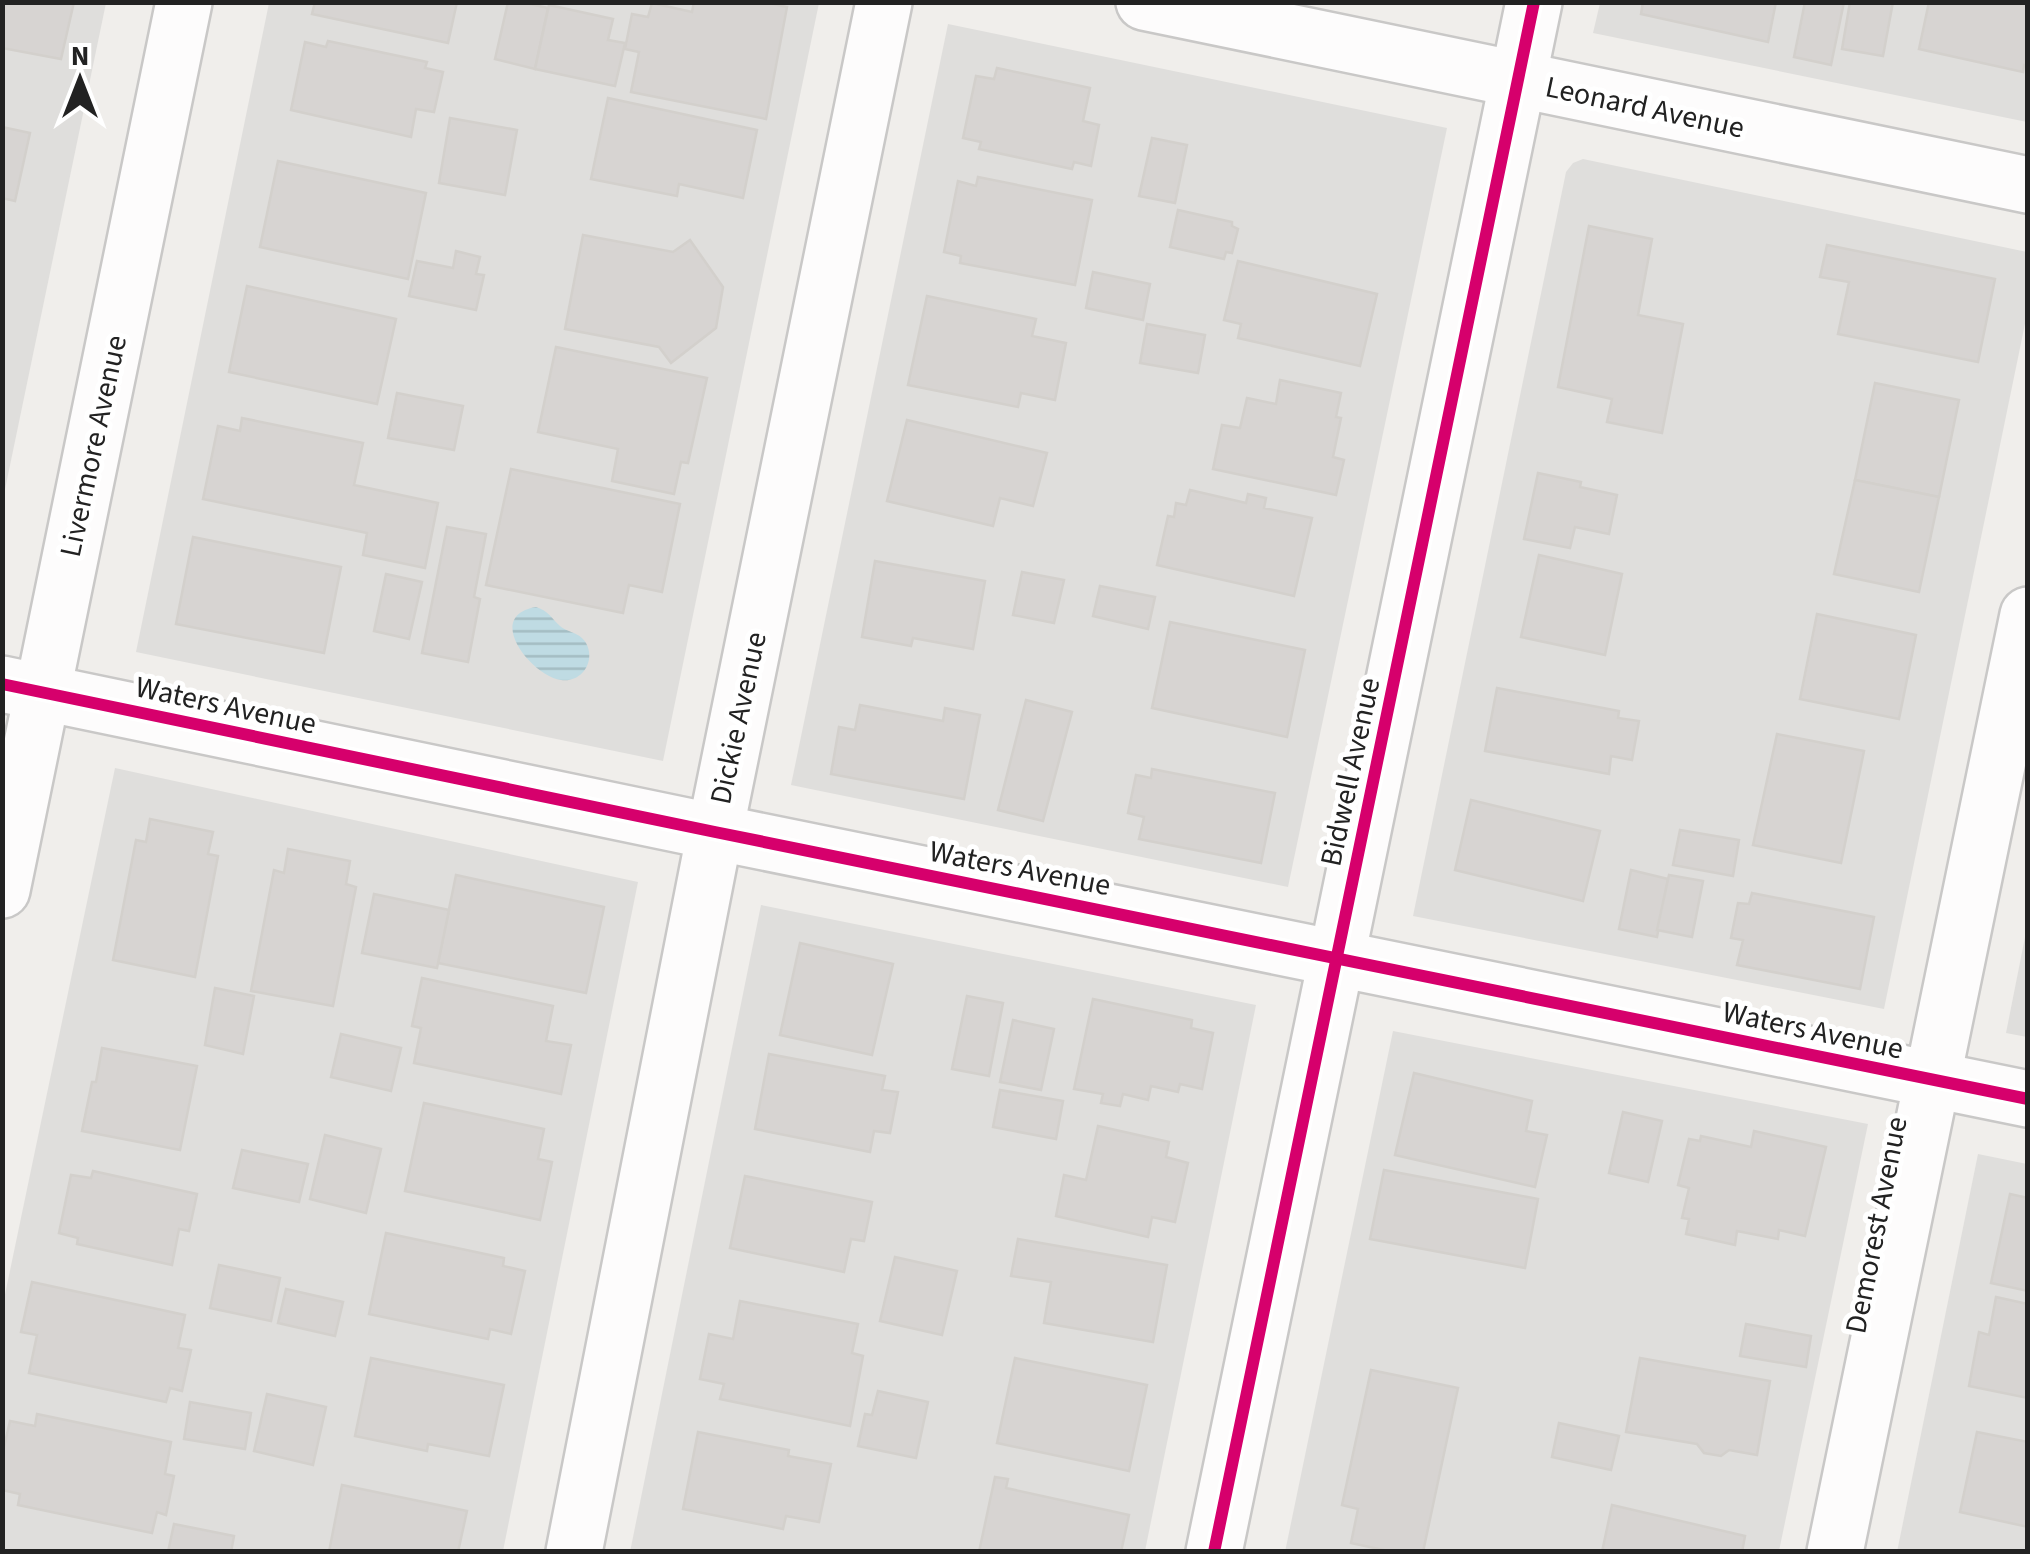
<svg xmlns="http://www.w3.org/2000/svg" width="2030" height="1554" viewBox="0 0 2030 1554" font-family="'Source Sans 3',sans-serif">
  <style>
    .residential { fill: #dfdedc }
    .water { fill: url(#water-rules) }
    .building { fill: #d7d4d2; stroke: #d3d0cc; stroke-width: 2.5 }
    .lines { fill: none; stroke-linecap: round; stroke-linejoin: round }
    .minor-casing { stroke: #c9c8c7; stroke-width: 60 }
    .minor { stroke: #fdfcfc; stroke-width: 55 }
    .cycleway-casing { stroke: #fff; stroke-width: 19 }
    .cycleway { stroke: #d6006c; stroke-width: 12 }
    .labels { text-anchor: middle; stroke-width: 10; stroke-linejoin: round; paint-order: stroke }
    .street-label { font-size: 30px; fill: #222; stroke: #fff }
  </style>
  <defs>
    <pattern id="water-rules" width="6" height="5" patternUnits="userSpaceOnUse" patternTransform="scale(2.5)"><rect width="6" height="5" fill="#bfdbe3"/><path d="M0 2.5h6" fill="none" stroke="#a4bcc2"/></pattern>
  </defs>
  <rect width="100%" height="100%" fill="#f0eeeb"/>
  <g class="residential">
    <polygon points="3,3 106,3 3,499"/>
    <polygon points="269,3 819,3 663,761 136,652"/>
    <polygon points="1600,3 2027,3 2027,122 1593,33"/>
    <polygon points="948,24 1447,128 1288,887 791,785"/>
    <polygon points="1583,159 2027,252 2027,314 1884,1009 1413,916 1566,172 1573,163"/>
    <polygon points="115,768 638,882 503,1551 3,1552 3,1304"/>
    <polygon points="761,905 1256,1005 1145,1551 630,1552"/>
    <polygon points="2027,927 2027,1037 2006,1033"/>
    <polygon points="1393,1031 1868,1124 1779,1551 1285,1552"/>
    <polygon points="1978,1154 2027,1164 2027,1551 1897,1552"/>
  </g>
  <path class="water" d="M536 607C549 611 551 618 560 626 568 633 580 632 586 643 596 661 582 683 561 680 532 676 483 616 536 607Z"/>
  <g class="building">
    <polygon points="2,2 74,2 61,59 2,48"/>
    <polygon points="315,2 457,2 448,43 312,14"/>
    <polygon points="508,2 521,2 548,8 535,69 495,59"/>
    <polygon points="694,2 764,2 787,7 766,119 631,92 639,52 625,49 632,14 648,17 652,3 692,12"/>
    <polygon points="1643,2 1776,2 1768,42 1641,14"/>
    <polygon points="1805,2 1844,2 1831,65 1794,57"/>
    <polygon points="1850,2 1893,2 1883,56 1842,49"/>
    <polygon points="1929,2 2028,2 2028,66 2024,65 2023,72 1919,49"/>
    <polygon points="549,5 613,19 608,40 625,43 615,86 535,69"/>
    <polygon points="328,41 427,62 425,68 443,72 434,112 416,109 411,137 291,110 305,42 326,47"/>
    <polygon points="997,68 1090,88 1083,121 1099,125 1091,166 1074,162 1072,169 979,149 981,142 963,138 976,76 994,79"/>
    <polygon points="608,98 757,130 743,198 679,184 677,196 591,179"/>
    <polygon points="450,118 517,130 505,195 439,183"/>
    <polygon points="2,127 30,133 15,201 2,198"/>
    <polygon points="1152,138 1187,145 1175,203 1139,196"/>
    <polygon points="278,161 426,193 408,279 260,247"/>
    <polygon points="978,177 1092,200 1075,285 960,263 961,256 944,252 958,181 976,186"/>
    <polygon points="1178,210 1232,222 1232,226 1238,229 1232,253 1226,252 1224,259 1170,247"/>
    <polygon points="1589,226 1652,239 1638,315 1683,324 1662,433 1607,422 1612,399 1558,387"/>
    <polygon points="583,235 673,252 690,240 723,287 716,328 671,363 659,347 565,329"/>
    <polygon points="1827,245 1995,279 1978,362 1838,334 1849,282 1820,277"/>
    <polygon points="456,251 480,257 476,274 484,275 476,310 409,296 417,261 453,268"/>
    <polygon points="1238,261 1377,294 1360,366 1238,338 1241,324 1224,320"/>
    <polygon points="1093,272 1150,284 1143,320 1086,308"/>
    <polygon points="247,286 396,319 377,404 229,372"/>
    <polygon points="927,296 1036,319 1032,336 1066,343 1055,400 1021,393 1018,407 908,385"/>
    <polygon points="1147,324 1205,335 1198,373 1140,363"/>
    <polygon points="556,347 707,378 688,463 681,462 674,494 612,481 618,449 538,432"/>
    <polygon points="1280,380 1341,393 1336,417 1341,418 1333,457 1344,460 1336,495 1213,469 1222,425 1240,428 1247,398 1276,404"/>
    <polygon points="1875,383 1959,400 1939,497 1855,480"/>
    <polygon points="397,393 463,406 454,450 388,438"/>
    <polygon points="242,418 363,443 354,485 438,503 425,568 363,555 367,533 203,499 218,426 240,431"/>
    <polygon points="907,420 1047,453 1033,506 1000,498 993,526 887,501"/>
    <polygon points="511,469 680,504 662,592 629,585 623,613 486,585"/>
    <polygon points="1538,473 1581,482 1580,487 1617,495 1609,534 1575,527 1570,548 1524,539"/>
    <polygon points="1855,480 1939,497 1919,592 1834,574"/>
    <polygon points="1190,490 1246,503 1248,494 1266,498 1264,508 1312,518 1294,596 1157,565 1168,516 1174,517 1176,503 1186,505"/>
    <polygon points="447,527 486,534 474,597 480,599 468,662 422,653"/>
    <polygon points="193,537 341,567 324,653 176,624"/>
    <polygon points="1539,555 1622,574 1605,655 1521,637"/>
    <polygon points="875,561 985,581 973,649 913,638 911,646 862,637"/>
    <polygon points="1022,572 1064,580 1054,623 1013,615"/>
    <polygon points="386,574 422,582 409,639 374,631"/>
    <polygon points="1100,586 1155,597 1148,629 1093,616"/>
    <polygon points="1817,614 1916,635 1899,719 1800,699"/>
    <polygon points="1170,622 1305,650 1287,737 1152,708"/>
    <polygon points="1497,688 1619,711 1618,718 1639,721 1632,760 1611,756 1609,774 1485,751"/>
    <polygon points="1026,700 1072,712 1043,821 998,810"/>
    <polygon points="860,705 943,721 945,708 980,715 964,799 831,774 839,727 855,730"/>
    <polygon points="1777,734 1864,751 1841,863 1753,845"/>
    <polygon points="1152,769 1275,793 1261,863 1139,839 1144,817 1128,813 1136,775 1151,778"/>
    <polygon points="1471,800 1600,831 1583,901 1455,870"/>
    <polygon points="150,819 213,832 208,854 218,856 195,977 113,960 136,840 146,842"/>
    <polygon points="1680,830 1739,840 1733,876 1673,865"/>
    <polygon points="288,849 350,861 346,884 356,887 333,1006 251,991 274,870 284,873"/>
    <polygon points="1631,870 1668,879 1657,937 1619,929"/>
    <polygon points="456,875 604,907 586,993 438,963"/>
    <polygon points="1669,875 1703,881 1692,937 1657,930"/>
    <polygon points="1752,893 1874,917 1860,989 1737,965 1743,940 1731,938 1738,903 1749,904"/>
    <polygon points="374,894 449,910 437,968 362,953"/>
    <polygon points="800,943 893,964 872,1055 780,1035"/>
    <polygon points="422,978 553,1006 546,1041 571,1045 561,1094 414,1063 421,1028 412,1026"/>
    <polygon points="215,988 254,996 243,1054 205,1045"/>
    <polygon points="967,996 1003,1003 989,1076 952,1069"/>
    <polygon points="1093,999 1192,1020 1191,1028 1213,1033 1202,1089 1180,1084 1178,1092 1151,1086 1148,1100 1123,1094 1120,1106 1101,1103 1103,1094 1074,1089"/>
    <polygon points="1013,1020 1054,1029 1041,1090 1000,1082"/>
    <polygon points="341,1034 401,1048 391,1091 331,1077"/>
    <polygon points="102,1048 197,1066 180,1150 82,1131 92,1082 96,1082"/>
    <polygon points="769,1054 885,1076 882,1090 898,1092 890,1133 874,1131 870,1152 755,1129"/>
    <polygon points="1414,1073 1532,1101 1526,1131 1547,1135 1535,1187 1395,1155"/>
    <polygon points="1000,1090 1063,1101 1056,1139 993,1127"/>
    <polygon points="424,1103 544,1129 538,1159 552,1162 540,1220 405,1191"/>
    <polygon points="1623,1112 1662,1121 1648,1182 1609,1173"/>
    <polygon points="1098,1126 1169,1142 1166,1157 1188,1163 1175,1222 1152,1217 1148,1237 1056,1216 1064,1175 1086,1180"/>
    <polygon points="1754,1131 1826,1147 1805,1236 1779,1230 1778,1239 1737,1231 1735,1245 1686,1234 1689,1219 1682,1218 1689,1188 1678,1185 1689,1139 1700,1141 1701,1136 1751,1147"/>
    <polygon points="325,1135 381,1149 366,1213 310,1199"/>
    <polygon points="242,1150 308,1164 299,1202 233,1188"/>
    <polygon points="1384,1170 1538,1199 1525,1268 1370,1239"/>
    <polygon points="93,1171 197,1194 189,1231 179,1229 172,1265 77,1244 78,1238 59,1233 71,1175 91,1178"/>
    <polygon points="745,1176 872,1202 864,1241 851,1239 844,1272 730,1248"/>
    <polygon points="2010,1194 2028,1198 2028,1291 1991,1283"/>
    <polygon points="386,1233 504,1258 503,1266 525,1271 511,1334 490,1329 488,1339 369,1314"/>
    <polygon points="1018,1239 1167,1265 1153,1342 1044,1323 1051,1282 1011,1276"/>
    <polygon points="895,1257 957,1271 942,1335 880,1321"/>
    <polygon points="219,1265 280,1278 271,1321 210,1308"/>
    <polygon points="32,1282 185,1315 178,1348 191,1350 182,1391 170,1388 166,1402 29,1373 37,1335 21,1332"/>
    <polygon points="286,1289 343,1302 335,1336 278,1323"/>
    <polygon points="1996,1297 2028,1304 2028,1398 1969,1386 1979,1332 1989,1335"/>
    <polygon points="740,1301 858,1324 852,1353 863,1356 850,1426 720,1399 724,1384 700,1379 709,1334 733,1339"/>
    <polygon points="1746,1324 1811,1336 1806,1367 1740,1356"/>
    <polygon points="371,1358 504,1385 489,1456 428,1444 427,1451 355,1436"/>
    <polygon points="1015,1358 1147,1385 1129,1471 997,1443"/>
    <polygon points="1640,1358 1770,1381 1757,1455 1729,1450 1721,1456 1704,1453 1697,1444 1626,1432"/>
    <polygon points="1371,1370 1458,1388 1423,1552 1393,1552 1351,1543 1358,1509 1342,1505"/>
    <polygon points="878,1391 928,1402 916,1458 858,1446 865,1414 872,1415"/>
    <polygon points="267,1394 326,1407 313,1465 254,1451"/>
    <polygon points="190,1402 251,1413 245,1449 184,1439"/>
    <polygon points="37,1414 171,1442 165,1474 174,1476 166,1515 157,1512 152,1533 18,1505 20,1494 2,1490 2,1456 10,1421 35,1426"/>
    <polygon points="1559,1423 1619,1436 1611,1470 1552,1457"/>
    <polygon points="698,1432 789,1450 788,1456 831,1464 819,1522 786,1516 783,1529 683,1509"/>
    <polygon points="1977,1432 2028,1442 2028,1527 1960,1512"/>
    <polygon points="995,1477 1008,1479 1006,1488 1129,1515 1121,1552 979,1552"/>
    <polygon points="342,1485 467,1511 458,1552 329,1552"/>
    <polygon points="1612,1505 1745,1536 1742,1552 1602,1552"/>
    <polygon points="174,1524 234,1536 231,1552 168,1552"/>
  </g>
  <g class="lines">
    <g class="minor-casing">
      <g id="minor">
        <polyline points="1144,2 2028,185"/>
        <polyline points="2,684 715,832 2028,1099"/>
        <polyline points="2,890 184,2"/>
        <polyline points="574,1552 715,832 884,2"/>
        <polyline points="1214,1552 1534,2"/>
        <polyline points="1835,1552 2028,615"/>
      </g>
    </g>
    <use href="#minor" class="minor"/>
    <g class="cycleway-casing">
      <g id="cycleway">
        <polyline points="2,684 715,832 2028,1099"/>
        <polyline points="1214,1552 1534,2"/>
      </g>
    </g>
    <use href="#cycleway" class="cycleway"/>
  </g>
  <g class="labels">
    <g class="street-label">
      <text transform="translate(1645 107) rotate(12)" y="10">Leonard Avenue</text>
      <text transform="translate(93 446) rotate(-78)" y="10">Livermore Avenue</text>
      <text transform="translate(226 705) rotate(12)" y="10">Waters Avenue</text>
      <text transform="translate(738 718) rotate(-78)" y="10">Dickie Avenue</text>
      <text transform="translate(1350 772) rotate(-78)" y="10">Bidwell Avenue</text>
      <text transform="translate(1020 868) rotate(11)" y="10">Waters Avenue</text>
      <text transform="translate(1813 1030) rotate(12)" y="10">Waters Avenue</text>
      <text transform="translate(1876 1225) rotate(-79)" y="10">Demorest Avenue</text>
    </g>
  </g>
  <rect width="2030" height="1554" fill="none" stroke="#222222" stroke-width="10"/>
  <g transform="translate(80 80)" stroke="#ffffff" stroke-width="8" paint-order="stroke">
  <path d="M0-8L18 38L0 25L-18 38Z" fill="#222222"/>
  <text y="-15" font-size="28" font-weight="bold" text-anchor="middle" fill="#222222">N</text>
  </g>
</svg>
